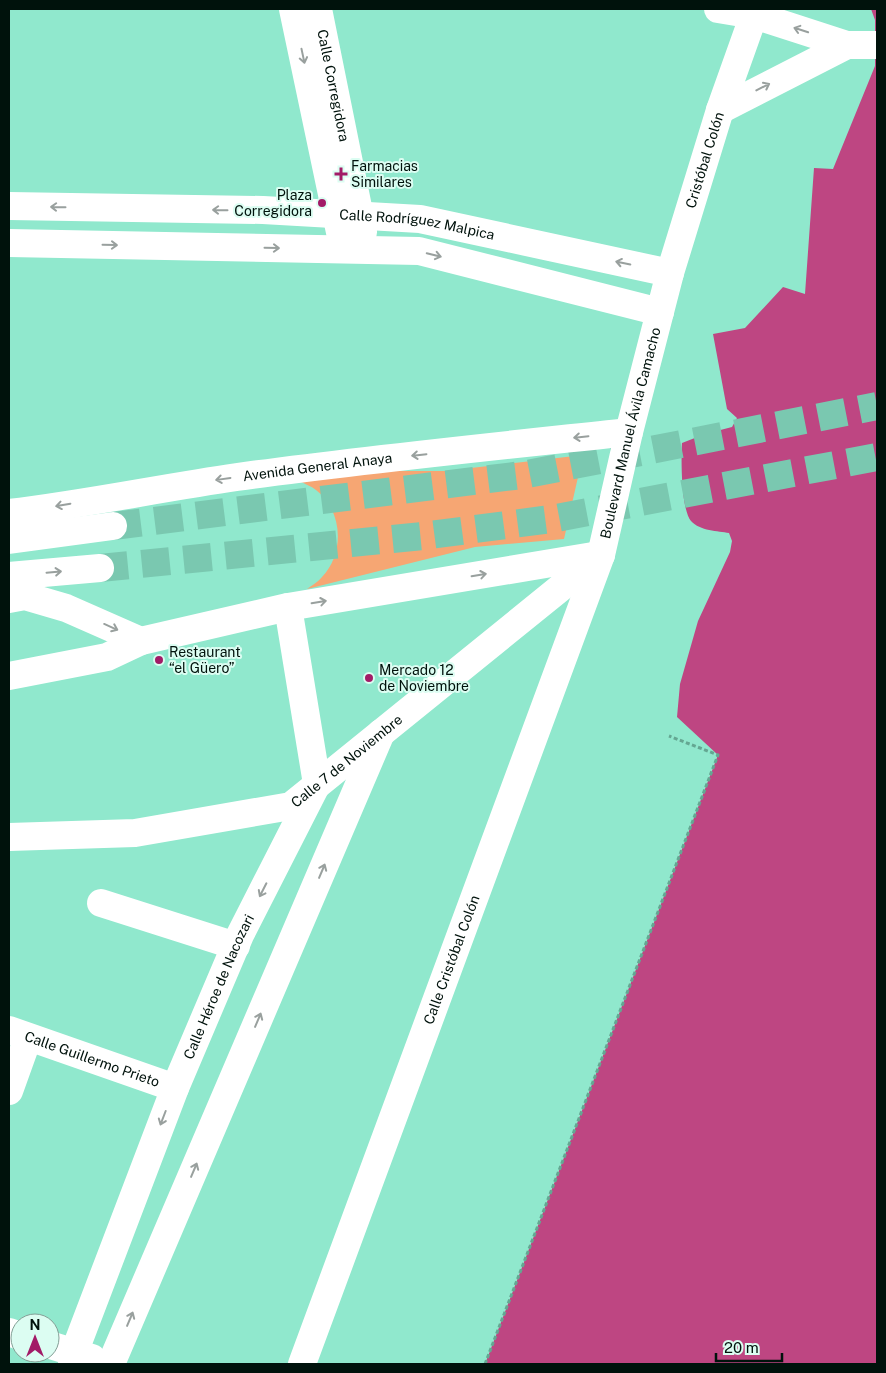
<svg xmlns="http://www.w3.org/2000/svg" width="886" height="1373" viewBox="0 0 886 1373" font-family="'Public Sans',sans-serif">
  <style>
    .green { fill: #f6a673 }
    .water { fill: #be4682 }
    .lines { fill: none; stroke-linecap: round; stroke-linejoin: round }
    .major-tunnel { stroke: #7ac8b0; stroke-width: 28; stroke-dasharray: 28 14; stroke-linecap: butt }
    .path { stroke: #64a792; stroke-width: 3; stroke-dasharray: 4 2.5; stroke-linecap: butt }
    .minor { stroke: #fff; stroke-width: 28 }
    .major { stroke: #fff; stroke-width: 28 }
    .oneway { stroke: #99a09e }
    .poi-dot { fill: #a21b67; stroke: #dcfdf2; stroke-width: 2 }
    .labels { text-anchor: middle; stroke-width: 4; stroke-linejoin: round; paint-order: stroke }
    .street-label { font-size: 14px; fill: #00120c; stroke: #dcfdf2 }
    .poi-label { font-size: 14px; fill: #00120c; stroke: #dcfdf2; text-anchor: start }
  </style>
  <rect width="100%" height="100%" fill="#90e8cd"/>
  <path class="green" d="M583 455 564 539 475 547 307 589C312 585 318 582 322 577 345 553 343 511 316 490 311 486 305 484 299 481L367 471H445Z"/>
  <path class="water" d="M871 9H877V1364H485L718 755 677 717 680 684 698 621 730 552 732 541 729 533C718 531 700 531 691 521 681 509 681 459 682 443L705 434 732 427 737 418 727 409 713 334 745 328 783 287 805 294 814 168 833 169 875 66V20Z"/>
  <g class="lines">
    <g class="major-tunnel">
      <polyline points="113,526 522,475 877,406"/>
      <polyline points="100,568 423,536 551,519 877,457"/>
    </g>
    <polyline class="path" points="485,1364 718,755 669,736"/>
    <g class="minor">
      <polyline points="293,9 340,232"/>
      <path id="s1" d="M318 9 363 232"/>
      <polyline points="718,9 754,15 847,45 877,45"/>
      <polyline points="720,110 847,45"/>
      <path id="s2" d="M9 206 263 210 420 219 670 273"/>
      <polyline points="9,243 419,251 660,312"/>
      <path id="s3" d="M9 513C85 504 161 488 237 477 368 459 499 446 629 432"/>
      <polyline points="9,599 25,596 66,608 141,641 288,607 599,555"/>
      <polyline points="9,676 107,657 141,641"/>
      <path id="s4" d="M9 837 135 833 291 806 601 555"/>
      <polyline points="101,903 236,946"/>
      <path id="s5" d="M9 1030 175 1088"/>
      <polyline points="9,1091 28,1038"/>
      <polyline points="9,1332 20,1336"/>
      <polyline points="50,1345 92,1358"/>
      <path id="s6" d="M72 1364 74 1353 175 1088 240 935 317 784 288 607"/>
      <polyline points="111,1364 381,733"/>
      <path id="s7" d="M302 1364 601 555 629 432 670 273 720 110 756 9"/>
    </g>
    <g class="major">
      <polyline points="9,540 113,526"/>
      <polyline points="9,576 100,568"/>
    </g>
  </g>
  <defs><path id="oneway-shaft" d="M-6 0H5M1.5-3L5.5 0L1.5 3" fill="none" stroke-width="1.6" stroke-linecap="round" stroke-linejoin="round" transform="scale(1.25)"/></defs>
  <g class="oneway">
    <use href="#oneway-shaft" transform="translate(801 30) rotate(-162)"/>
    <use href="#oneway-shaft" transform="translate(303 56) rotate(78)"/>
    <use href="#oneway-shaft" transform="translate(763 87) rotate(-27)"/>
    <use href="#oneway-shaft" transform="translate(58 207) rotate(-179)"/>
    <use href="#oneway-shaft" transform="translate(220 210) rotate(-179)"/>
    <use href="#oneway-shaft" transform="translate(110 245) rotate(1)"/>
    <use href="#oneway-shaft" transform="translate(272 248) rotate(1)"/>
    <use href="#oneway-shaft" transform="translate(434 255) rotate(14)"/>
    <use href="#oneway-shaft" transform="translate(623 263) rotate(-168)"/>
    <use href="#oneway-shaft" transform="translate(581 437) rotate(174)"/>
    <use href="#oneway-shaft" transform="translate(419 455) rotate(174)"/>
    <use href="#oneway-shaft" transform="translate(223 479) rotate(172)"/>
    <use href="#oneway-shaft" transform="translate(63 505) rotate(170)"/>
    <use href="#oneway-shaft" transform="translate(54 572) rotate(-5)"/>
    <use href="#oneway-shaft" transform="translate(479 575) rotate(-9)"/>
    <use href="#oneway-shaft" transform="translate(319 602) rotate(-9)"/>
    <use href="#oneway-shaft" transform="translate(111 627) rotate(24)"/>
    <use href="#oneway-shaft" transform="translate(322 871) rotate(-67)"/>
    <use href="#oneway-shaft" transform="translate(263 890) rotate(117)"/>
    <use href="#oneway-shaft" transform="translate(258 1020) rotate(-67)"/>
    <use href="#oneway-shaft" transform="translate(163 1118) rotate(111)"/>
    <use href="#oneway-shaft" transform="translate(194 1170) rotate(-67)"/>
    <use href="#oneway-shaft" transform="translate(130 1319) rotate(-67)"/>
  </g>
  <g class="poi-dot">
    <path d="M338.5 166.5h5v5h5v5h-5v5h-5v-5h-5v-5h5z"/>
    <circle cx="322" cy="203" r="5"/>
    <circle cx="159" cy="660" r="5"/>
    <circle cx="369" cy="678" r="5"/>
  </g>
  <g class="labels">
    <g class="street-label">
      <text dy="5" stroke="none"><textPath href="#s1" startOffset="78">Calle Corregidora</textPath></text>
      <text dy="5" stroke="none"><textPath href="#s7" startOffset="1271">Cristóbal Colón</textPath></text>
      <text dy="5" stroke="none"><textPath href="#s2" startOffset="409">Calle Rodríguez Malpica</textPath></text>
      <text dy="5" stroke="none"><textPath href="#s7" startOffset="988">Boulevard Manuel Ávila Camacho</textPath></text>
      <text dy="5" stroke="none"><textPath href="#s3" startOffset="312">Avenida General Anaya</textPath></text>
      <text dy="5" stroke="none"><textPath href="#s4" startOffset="356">Calle 7 de Noviembre</textPath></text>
      <text dy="5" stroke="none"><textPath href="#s7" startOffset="431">Calle Cristóbal Colón</textPath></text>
      <text dy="5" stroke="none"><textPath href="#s6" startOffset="405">Calle Héroe de Nacozari</textPath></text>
      <text dy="5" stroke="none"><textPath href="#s5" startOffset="88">Calle Guillermo Prieto</textPath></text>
    </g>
    <g class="poi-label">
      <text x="351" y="171">Farmacias<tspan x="351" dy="16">Similares</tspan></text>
      <text x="312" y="200" text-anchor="end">Plaza<tspan x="312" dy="16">Corregidora</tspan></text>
      <text x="169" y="657">Restaurant<tspan x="169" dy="16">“el Güero”</tspan></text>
      <text x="379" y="675">Mercado 12<tspan x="379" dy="16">de Noviembre</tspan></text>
    </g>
  </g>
  <rect width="886" height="1373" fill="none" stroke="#00120c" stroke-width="20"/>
  <g transform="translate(35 1338)"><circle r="24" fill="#dcfdf2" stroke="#849f96"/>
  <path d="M0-4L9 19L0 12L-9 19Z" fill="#a21b67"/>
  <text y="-8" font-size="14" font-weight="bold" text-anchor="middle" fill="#00120c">N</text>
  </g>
  <path d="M716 1353v8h66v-8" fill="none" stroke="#00120c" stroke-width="2.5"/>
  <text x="724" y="1353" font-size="15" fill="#00120c" stroke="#dcfdf2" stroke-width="4" paint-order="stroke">20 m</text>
</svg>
